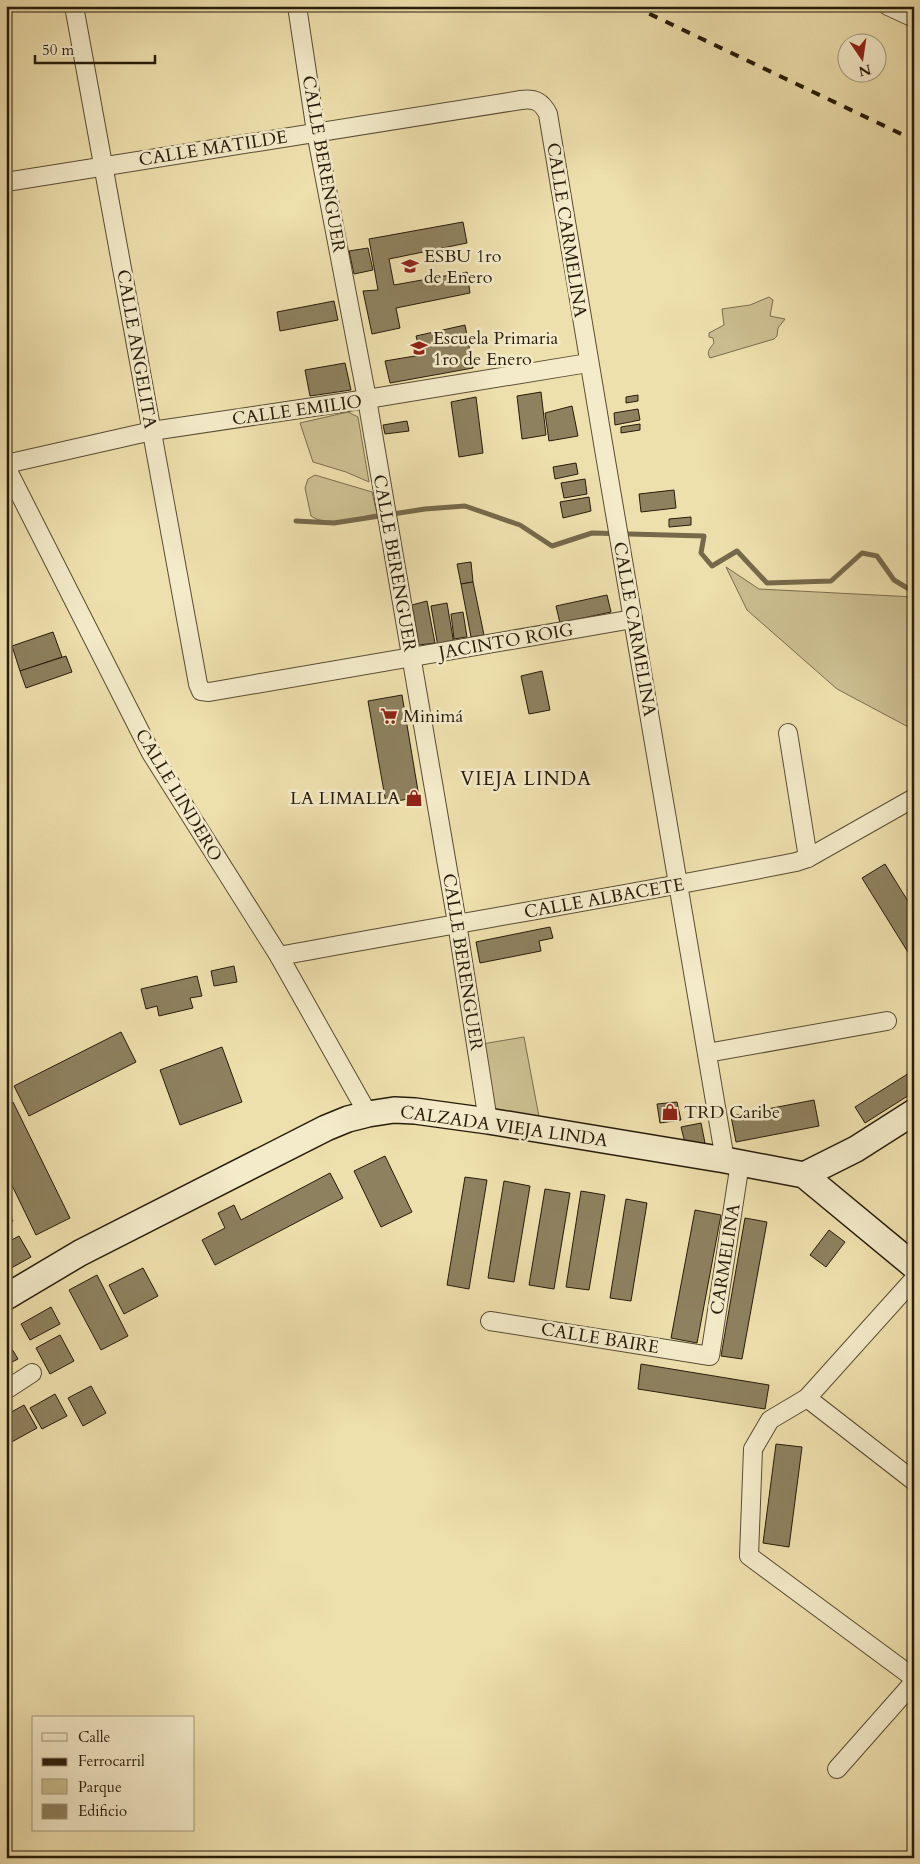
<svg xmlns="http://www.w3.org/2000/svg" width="920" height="1864" viewBox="0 0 920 1864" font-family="Cardo,serif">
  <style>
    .green { fill: #ccbf91; stroke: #7a6d4e }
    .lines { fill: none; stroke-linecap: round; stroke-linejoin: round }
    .stream { stroke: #76694b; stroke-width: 5 }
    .building { fill: #8e815f; stroke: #271b0a }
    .street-casing { stroke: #594c33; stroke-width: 20 }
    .secondary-casing { stroke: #271b0a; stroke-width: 28 }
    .street { stroke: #f4ebca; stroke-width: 18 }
    .secondary { stroke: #f4ebca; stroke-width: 25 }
    .rail { stroke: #271b0a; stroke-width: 4; stroke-dasharray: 9 9; stroke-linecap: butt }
    .labels { text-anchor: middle; stroke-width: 5; stroke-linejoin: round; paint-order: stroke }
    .street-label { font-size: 18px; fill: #271b0a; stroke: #f4ebca }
    .poi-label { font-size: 18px; fill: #271b0a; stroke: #f4ebca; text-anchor: start }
    .neighbourhood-label { font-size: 19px; letter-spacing: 1px; fill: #271b0a; stroke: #f4ebca }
  </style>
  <rect width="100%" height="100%" fill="#eee0ad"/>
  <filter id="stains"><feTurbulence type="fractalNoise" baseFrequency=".004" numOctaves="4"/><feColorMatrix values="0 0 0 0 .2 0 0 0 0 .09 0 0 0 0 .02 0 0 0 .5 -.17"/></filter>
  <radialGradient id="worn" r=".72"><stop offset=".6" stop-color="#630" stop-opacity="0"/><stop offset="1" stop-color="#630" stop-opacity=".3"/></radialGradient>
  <g class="green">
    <path d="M769 297 773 300 770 316 785 319 778 328 777 336 774 339 710 358C706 352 710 348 714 343L713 338 709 337V333L724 325 722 309 750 305Z"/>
    <polygon points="348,412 358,417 369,482 346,472 313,462 300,423"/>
    <path d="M315 475 372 492 377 514C358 517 328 528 311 516L305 488 308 479Z"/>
    <polygon points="726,567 759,589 914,597 914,730 837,689 747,610"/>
    <polygon points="524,1037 540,1122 494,1118 482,1044"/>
  </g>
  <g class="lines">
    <polyline class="stream" points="296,521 334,523 425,509 465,506 520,525 552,546 592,533 704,536 701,553 712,566 737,551 767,583 831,581 862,553 877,556 894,580 914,592"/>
  </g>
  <g class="building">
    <polygon points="463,222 467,243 389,259 394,285 467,272 470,293 396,308 400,328 372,334 363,291 378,290 369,239"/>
    <polygon points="368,248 373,270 354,274 349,251"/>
    <polygon points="334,301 338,320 280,331 277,312"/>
    <polygon points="465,325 473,368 390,383 385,361 421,355 416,336"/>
    <polygon points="345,363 351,390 310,396 305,370"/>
    <polygon points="541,392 546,435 522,439 517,396"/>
    <polygon points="638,395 638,401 626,403 626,397"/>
    <polygon points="476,397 483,453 459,457 451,402"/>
    <polygon points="572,406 578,436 549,441 545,413"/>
    <polygon points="638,409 640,420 615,425 614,413"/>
    <polygon points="407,421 409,431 385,434 383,425"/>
    <polygon points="640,424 640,430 621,433 621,427"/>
    <polygon points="576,463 578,474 555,479 553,467"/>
    <polygon points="585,479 587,494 564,498 561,483"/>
    <polygon points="674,490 676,508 641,512 639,494"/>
    <polygon points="589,497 591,511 563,518 560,502"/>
    <polygon points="691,517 691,525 669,527 669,519"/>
    <polygon points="471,562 473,582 461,584 457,564"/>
    <polygon points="473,582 484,635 471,637 461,584"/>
    <polygon points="607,595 611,612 560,623 556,606"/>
    <polygon points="427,601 435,643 419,645 412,605"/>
    <polygon points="447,603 454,644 438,647 431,606"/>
    <polygon points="463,612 467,637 454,639 451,614"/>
    <polygon points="53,632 62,657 20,671 12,646"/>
    <polygon points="66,656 72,672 26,688 20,671"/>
    <polygon points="542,671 550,710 529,714 521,676"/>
    <polygon points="402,695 419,797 386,803 368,701"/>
    <polygon points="885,864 914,911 914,962 862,878"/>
    <polygon points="550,927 553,938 539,941 541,951 480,963 476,942"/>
    <polygon points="234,966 237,982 214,986 211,971"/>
    <polygon points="197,976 202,996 190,998 193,1008 159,1016 157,1006 146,1009 141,989"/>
    <polygon points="121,1032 136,1062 29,1116 14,1086"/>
    <polygon points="222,1047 242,1102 180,1125 160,1070"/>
    <polygon points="914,1070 914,1092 865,1123 855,1107"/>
    <polygon points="814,1100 819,1126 736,1142 731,1116"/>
    <polygon points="13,1102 70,1218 36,1235 6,1173 6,1105"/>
    <polygon points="677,1102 681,1120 660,1123 657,1104"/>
    <polygon points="701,1123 705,1143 686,1147 681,1127"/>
    <polygon points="385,1156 412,1212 381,1227 354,1171"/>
    <polygon points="330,1173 343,1198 215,1265 202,1240 225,1228 218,1213 234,1205 241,1220"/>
    <polygon points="465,1177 487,1180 469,1289 447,1285"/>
    <polygon points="504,1181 530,1186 514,1282 488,1278"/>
    <polygon points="545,1189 570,1193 554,1289 529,1285"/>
    <polygon points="581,1191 605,1195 589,1290 566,1287"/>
    <polygon points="626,1199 647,1203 631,1301 610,1298"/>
    <polygon points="6,1208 13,1221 6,1225"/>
    <polygon points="695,1210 721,1215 697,1343 671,1338"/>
    <polygon points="745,1218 767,1222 742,1359 721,1356"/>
    <polygon points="829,1230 845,1242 826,1267 810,1255"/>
    <polygon points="19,1236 31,1257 6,1271 6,1243"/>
    <polygon points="143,1268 158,1296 124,1314 109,1285"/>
    <polygon points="97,1275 128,1336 101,1350 69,1290"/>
    <polygon points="51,1307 60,1324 30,1340 21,1324"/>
    <polygon points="60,1335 74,1361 50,1374 36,1348"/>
    <polygon points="6,1339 18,1359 6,1365"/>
    <polygon points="641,1364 769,1385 765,1409 638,1389"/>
    <polygon points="91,1386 106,1413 83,1426 68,1398"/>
    <polygon points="55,1394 67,1416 42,1429 30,1408"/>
    <polygon points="24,1405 37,1428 8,1444 6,1441 6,1415"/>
    <polygon points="776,1444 802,1447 789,1547 763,1543"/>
  </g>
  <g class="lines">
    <g class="street-casing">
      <g id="street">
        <polyline points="74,6 198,684 201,691 209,692 633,619"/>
        <polyline points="297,6 316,132 367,399 457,923 488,1121"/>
        <polyline points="888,6 914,18"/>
        <path d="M6 182 521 100C535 98 542 102 548 114 605 463 667 811 725 1160"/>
        <polyline points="6,464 152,431 367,399 588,363"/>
        <polyline points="6,467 151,753 279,956 368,1114"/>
        <polyline points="788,733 808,858"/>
        <path d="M279 956C451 924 624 896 796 862L808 858 914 798"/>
        <polyline points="707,1053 887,1021"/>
        <polyline points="914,1279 807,1398 770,1420 753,1449 749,1556 914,1678"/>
        <polyline points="490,1321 710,1356 740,1163"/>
        <polyline points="6,1390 32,1373"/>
        <polyline points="807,1398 914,1481"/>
        <polyline points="837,1769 914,1682"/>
      </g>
    </g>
    <g class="secondary-casing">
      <g id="secondary">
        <polyline points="804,1175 856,1149 914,1112"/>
        <polyline points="6,1297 80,1253 326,1128 348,1119 368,1114 394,1110 415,1111 488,1121 725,1160 804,1175 914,1266"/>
      </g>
    </g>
    <use href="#street" class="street"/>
    <use href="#secondary" class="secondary"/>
    <polyline class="rail" points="633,6 914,140"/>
  </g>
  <defs>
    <g id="school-bare" transform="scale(1.35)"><path d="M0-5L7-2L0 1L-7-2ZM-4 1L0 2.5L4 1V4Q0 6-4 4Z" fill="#8f2418" stroke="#f4ebca" stroke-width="2.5" paint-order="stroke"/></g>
    <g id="supermarket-bare" transform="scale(1.35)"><path d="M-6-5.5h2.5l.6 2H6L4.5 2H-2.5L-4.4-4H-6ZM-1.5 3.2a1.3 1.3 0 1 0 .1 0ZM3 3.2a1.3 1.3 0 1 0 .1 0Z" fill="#8f2418" stroke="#f4ebca" stroke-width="2.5" paint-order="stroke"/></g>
    <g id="shop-bare" transform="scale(1.35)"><path d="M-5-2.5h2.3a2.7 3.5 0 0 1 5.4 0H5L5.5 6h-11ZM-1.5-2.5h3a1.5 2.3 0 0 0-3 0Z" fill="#8f2418" stroke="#f4ebca" stroke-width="2.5" paint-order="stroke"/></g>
  </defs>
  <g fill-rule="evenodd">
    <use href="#school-bare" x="410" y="266"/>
    <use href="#school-bare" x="419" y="348"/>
    <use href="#supermarket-bare" x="389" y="716"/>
    <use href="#shop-bare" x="414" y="798"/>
    <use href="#shop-bare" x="670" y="1112"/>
  </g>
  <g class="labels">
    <g class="street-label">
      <text transform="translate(213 148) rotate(-9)" y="6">CALLE MATILDE</text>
      <text transform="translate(324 164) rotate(80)" y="6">CALLE BERENGUER</text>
      <text transform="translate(567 230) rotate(81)" y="6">CALLE CARMELINA</text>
      <text transform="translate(137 349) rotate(80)" y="6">CALLE ANGELITA</text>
      <text transform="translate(297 410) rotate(-8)" y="6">CALLE EMILIO</text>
      <text transform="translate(395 563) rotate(80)" y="6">CALLE BERENGUER</text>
      <text transform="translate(635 629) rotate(80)" y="6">CALLE CARMELINA</text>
      <text transform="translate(506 641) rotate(-10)" y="6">JACINTO ROIG</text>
      <text transform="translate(179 795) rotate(59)" y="6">CALLE LINDERO</text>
      <text transform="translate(604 898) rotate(-10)" y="6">CALLE ALBACETE</text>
      <text transform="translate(463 962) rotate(81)" y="6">CALLE BERENGUER</text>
      <text transform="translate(504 1126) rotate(8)" y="6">CALZADA VIEJA LINDA</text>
      <text transform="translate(725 1259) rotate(-81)" y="6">CARMELINA</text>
      <text transform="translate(600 1338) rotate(9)" y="6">CALLE BAIRE</text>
    </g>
    <g class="poi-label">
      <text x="424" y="262">ESBU 1ro<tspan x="424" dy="21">de Enero</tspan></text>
      <text x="433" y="344">Escuela Primaria<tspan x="433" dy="21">1ro de Enero</tspan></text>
      <text x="403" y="722">Minimá</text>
      <text x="400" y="804" text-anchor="end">LA LIMALLA</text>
      <text x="684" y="1118">TRD Caribe</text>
    </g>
    <g class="neighbourhood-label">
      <text x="526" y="785">VIEJA LINDA</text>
    </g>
  </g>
  <rect width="920" height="1864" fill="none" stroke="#eee0ad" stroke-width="25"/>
  <rect x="8" y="8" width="905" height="1849" fill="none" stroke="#271b0a" stroke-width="2.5"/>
  <rect x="12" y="12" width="895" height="1839" fill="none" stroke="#271b0a"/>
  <rect x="32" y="1716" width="162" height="115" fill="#f4ebca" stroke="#a2987d"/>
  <rect x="42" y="1733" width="25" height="8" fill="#f4ebca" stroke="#a2987d"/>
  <text x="78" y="1742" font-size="15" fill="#271b0a">Calle</text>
  <rect x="42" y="1758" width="25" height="8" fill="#271b0a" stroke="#a2987d"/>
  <text x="78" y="1766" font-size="15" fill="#271b0a">Ferrocarril</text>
  <rect x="42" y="1779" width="25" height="15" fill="#ccbf91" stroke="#a2987d"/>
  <text x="78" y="1792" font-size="15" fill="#271b0a">Parque</text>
  <rect x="42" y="1804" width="25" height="15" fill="#8e815f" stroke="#a2987d"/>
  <text x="78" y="1816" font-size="15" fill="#271b0a">Edificio</text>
  <g transform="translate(862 58) rotate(167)"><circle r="24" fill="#f4ebca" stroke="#a2987d"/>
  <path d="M0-4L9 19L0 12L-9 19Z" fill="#8f2418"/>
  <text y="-8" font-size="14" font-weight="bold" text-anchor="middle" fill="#271b0a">N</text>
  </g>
  <path d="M35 55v8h120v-8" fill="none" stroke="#271b0a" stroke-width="2.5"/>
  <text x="42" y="55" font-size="15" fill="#271b0a" stroke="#f4ebca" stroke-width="4" paint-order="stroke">50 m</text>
  <rect width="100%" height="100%" filter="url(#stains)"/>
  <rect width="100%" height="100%" fill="url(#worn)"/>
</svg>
